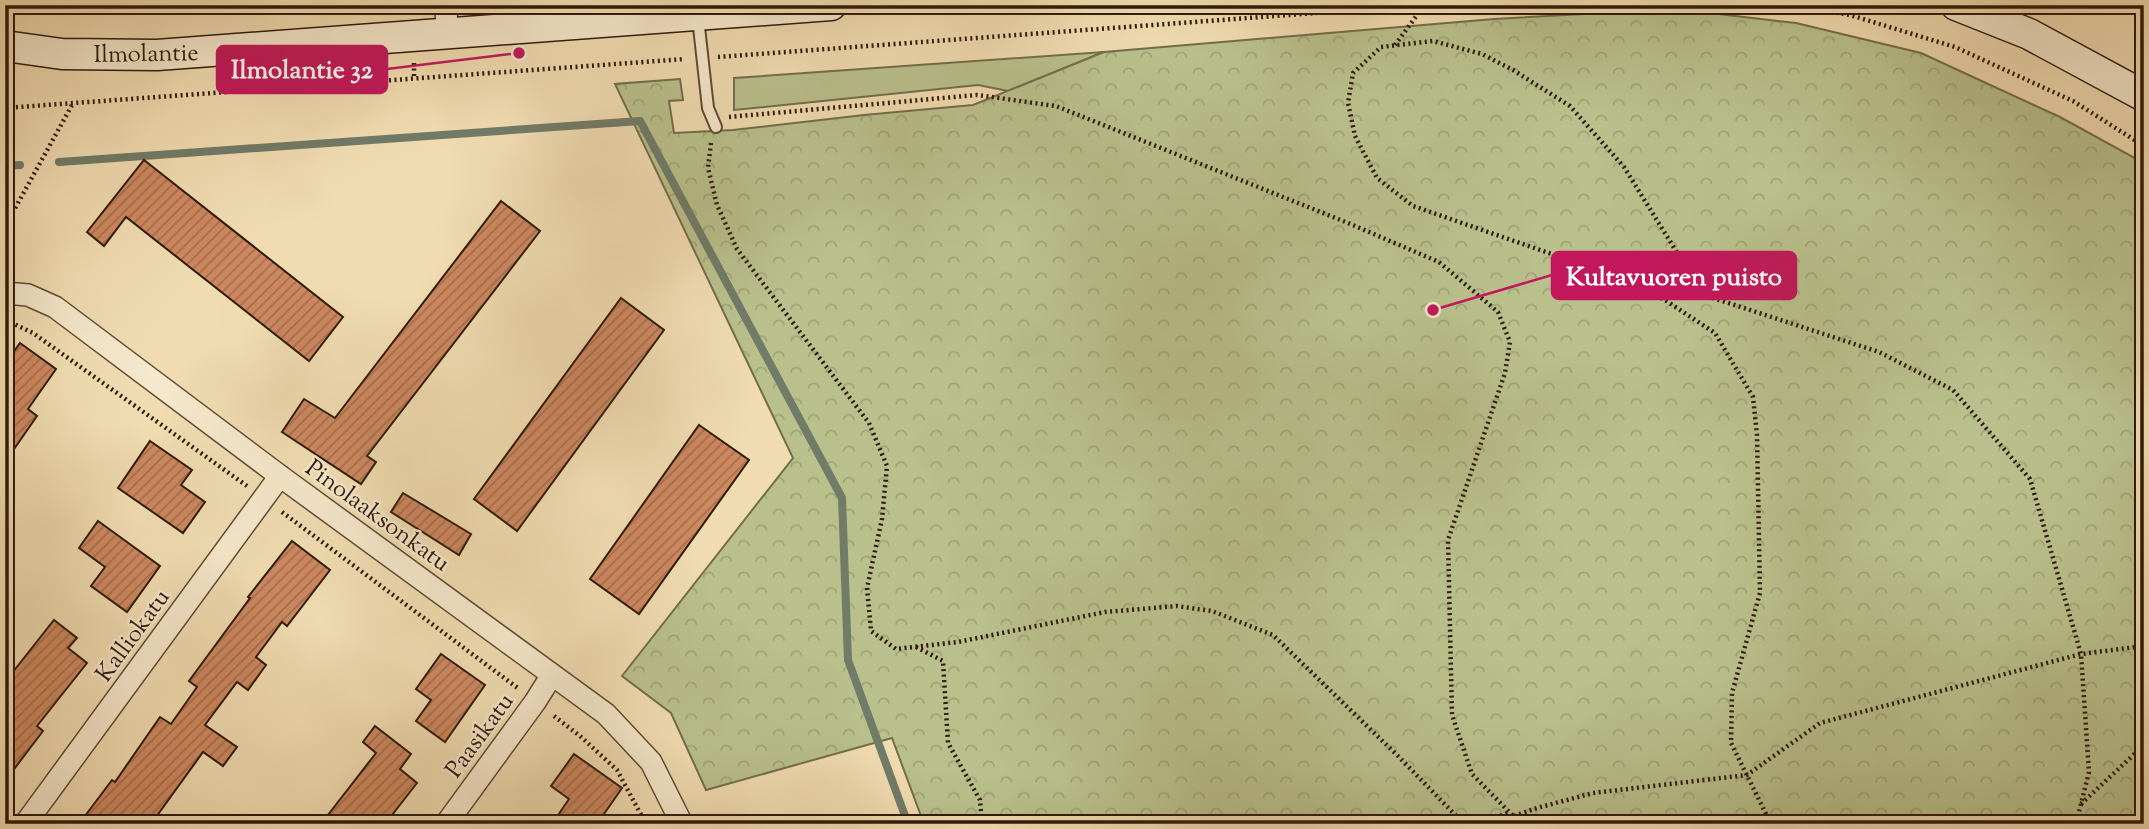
<svg xmlns="http://www.w3.org/2000/svg" width="2149" height="829" viewBox="0 0 2149 829" font-family="'Sorts Mill Goudy',serif">
  <style>
    .grass { fill: #b9c08c; stroke: #736d4a; stroke-width: 2 }
    .forest { fill: url(#forest-crowns); stroke: #736d4a; stroke-width: 2 }
    .lines { fill: none; stroke-linecap: round; stroke-linejoin: round }
    .stream { stroke: #707b68; stroke-width: 8 }
    .building { fill: url(#building-hatch); stroke: #2d1a09; stroke-width: 2 }
    .lane-casing { stroke: #5e4a33; stroke-width: 14 }
    .street-casing { stroke: #5e4a33; stroke-width: 24 }
    .secondary-casing { stroke: #2d1a09; stroke-width: 33 }
    .path { stroke: #2d1a09; stroke-width: 4.5; stroke-dasharray: 2 3.5; stroke-linecap: butt }
    .lane { stroke: #f6e8cc; stroke-width: 10 }
    .street { stroke: #f6e8cc; stroke-width: 21 }
    .secondary { stroke: #f6e8cc; stroke-width: 30 }
    .labels { text-anchor: middle; stroke-width: 5; stroke-linejoin: round; paint-order: stroke }
    .street-label { font-size: 24px; fill: #2d1a09; stroke: #f6e8cc }
    .leader { fill: none; stroke: #c2185b; stroke-width: 2.5 }
    .callout-dot { fill: #c2185b; stroke: #f6e8cc; stroke-width: 2.5 }
    .callout { fill: #c2185b; stroke: #c2185b; stroke-width: 2.5 }
    .callout-label { font-size: 26px; text-anchor: middle; font-weight: bold; fill: #fff }
  </style>
  <defs>
    <pattern id="forest-crowns" width="20" height="18" patternUnits="userSpaceOnUse" patternTransform="scale(1.75)"><rect width="20" height="18" fill="#b9c08c"/><path d="M2 6a3 3 0 1 1 6 0M12 15a3 3 0 1 1 6 0" fill="none" stroke="#9fa477"/></pattern>
    <pattern id="building-hatch" width="6" height="6" patternUnits="userSpaceOnUse" patternTransform="scale(1.75)"><rect width="6" height="6" fill="#cd8860"/><path d="M-1 1l2-2M0 6l6-6M5 7l2-2" fill="none" stroke="#a76e4d"/></pattern>
  </defs>
  <rect width="100%" height="100%" fill="#f1dcb1"/>
  <filter id="stains"><feTurbulence type="fractalNoise" baseFrequency=".00286" numOctaves="4"/><feColorMatrix values="0 0 0 0 .2 0 0 0 0 .09 0 0 0 0 .02 0 0 0 .5 -.17"/></filter>
  <radialGradient id="worn" r=".72"><stop offset=".6" stop-color="#630" stop-opacity="0"/><stop offset="1" stop-color="#630" stop-opacity=".3"/></radialGradient>
  <polygon class="grass" points="1104,52 1008,91 978,85 734,110 734,78"/>
  <polygon class="forest" points="1676,9 1796,23 1921,53 2060,117 2144,163 2144,824 924,824 892,738 706,790 671,713 622,676 793,458 615,84 680,79 683,100 669,101 674,133 733,130 864,115 973,105 1104,52 1494,19"/>
  <g class="lines">
    <g class="stream">
      <polyline points="59,162 640,121 842,498 848,660 908,824"/>
      <polyline points="5,166 20,165"/>
    </g>
  </g>
  <g class="building">
    <polygon points="144,160 343,317 309,361 126,217 104,246 87,232"/>
    <polygon points="501,201 540,231 367,456 376,462 361,484 282,432 304,399 335,418"/>
    <polygon points="621,298 664,330 517,531 474,499"/>
    <polygon points="20,343 56,369 28,409 37,416 5,462 5,364"/>
    <polygon points="699,425 749,460 639,614 590,579"/>
    <polygon points="150,441 192,470 181,485 205,502 183,533 118,488"/>
    <polygon points="403,493 471,534 459,555 391,512"/>
    <polygon points="98,521 160,566 127,612 91,586 105,567 79,548"/>
    <polygon points="292,541 330,570 287,626 282,622 256,657 266,665 248,690 237,682 205,725 237,747 223,766 203,752 151,824 79,824 112,780 115,782 160,717 171,724 197,687 189,681 250,598 248,597"/>
    <polygon points="54,620 77,638 68,648 87,663 37,726 43,731 5,781 5,682"/>
    <polygon points="441,654 485,685 445,742 416,721 431,700 416,689"/>
    <polygon points="375,726 411,754 400,769 417,783 385,824 321,824 376,753 363,742"/>
    <polygon points="574,754 622,788 597,824 552,824 569,799 551,786"/>
  </g>
  <g class="lines">
    <g class="lane-casing">
      <polyline id="lane" points="698,18 708,108 716,127"/>
    </g>
    <g class="street-casing">
      <g id="street">
        <polyline points="446,5 447,34"/>
        <polyline points="5,293 28,295 55,307 280,476 606,714 651,762 682,824"/>
        <polyline points="25,824 280,476"/>
        <polyline points="446,824 535,702 552,675"/>
      </g>
    </g>
    <g class="secondary-casing">
      <g id="secondary">
        <polyline points="1956,5 2029,34 2144,96"/>
        <polyline points="5,46 62,54 157,55 831,5"/>
      </g>
    </g>
    <g class="path">
      <polyline points="1793,5 1850,15 1955,47 2073,101 2144,146"/>
      <polyline points="1395,45 1423,7"/>
      <polyline points="718,57 1425,5"/>
      <polyline points="414,63 414,79"/>
      <polyline points="5,108 685,59"/>
      <polyline points="729,117 977,95 1056,106 1348,223 1439,262 1498,312 1510,342 1505,373 1448,540 1452,715 1472,774 1521,824"/>
      <polyline points="711,143 708,168 717,205 737,249 869,423 887,466 882,519 867,588 871,631 896,649 958,642 1105,612 1177,606 1212,611 1273,635 1398,756 1464,824"/>
      <polyline points="5,221 13,212 72,105"/>
      <polyline points="5,324 12,323 33,333 247,486"/>
      <polyline points="282,512 519,689"/>
      <polyline points="916,647 943,661 948,743 980,800 982,824"/>
      <polyline points="554,716 580,736 617,770 646,824"/>
      <polyline points="2081,804 2144,745"/>
      <polyline points="1514,816 1537,808 1593,793 1747,775 1820,723 2081,654 2144,646"/>
      <polyline points="1480,824 1510,812"/>
      <polyline points="1771,824 1731,743 1732,693 1760,593 1757,435 1753,397 1715,333 1665,300 1618,277 1413,206 1377,178 1355,136 1348,103 1353,73 1381,47 1433,41 1482,54 1513,70 1570,106 1624,167 1689,272 1710,297 1879,352 1953,390 2030,479 2081,654 2089,772 2076,824"/>
    </g>
    <use href="#lane" class="lane"/>
    <use href="#street" class="street"/>
    <use href="#secondary" class="secondary"/>
  </g>
  <g class="labels">
    <g class="street-label">
      <text transform="translate(146 53) rotate(-1)" y="8">Ilmolantie</text>
      <text transform="translate(378 515) rotate(36)" y="8">Pinolaaksonkatu</text>
      <text transform="translate(132 635) rotate(-54)" y="8">Kalliokatu</text>
      <text transform="translate(479 735) rotate(-54)" y="8">Paasikatu</text>
    </g>
  </g>
  <path class="leader" d="M519 53L387 69M1433 310L1552 275"/>
  <g class="callout-dot">
    <circle cx="519" cy="53" r="7"/>
    <circle cx="1433" cy="310" r="7"/>
  </g>
  <g class="callout">
    <rect x="217" y="46" width="170" height="47" rx="7"/>
    <rect x="1552" y="252" width="244" height="47" rx="7"/>
  </g>
  <g class="callout-label">
    <text x="302" y="78">Ilmolantie 32</text>
    <text x="1674" y="285">Kultavuoren puisto</text>
  </g>
  <rect width="2149" height="829" fill="none" stroke="#f1dcb1" stroke-width="28"/>
  <rect x="7" y="7" width="2135" height="815" fill="none" stroke="#2d1a09" stroke-width="3.5"/>
  <rect x="14" y="14" width="2121" height="801" fill="none" stroke="#2d1a09" stroke-width="2"/>
  <rect width="100%" height="100%" filter="url(#stains)"/>
  <rect width="100%" height="100%" fill="url(#worn)"/>
</svg>
